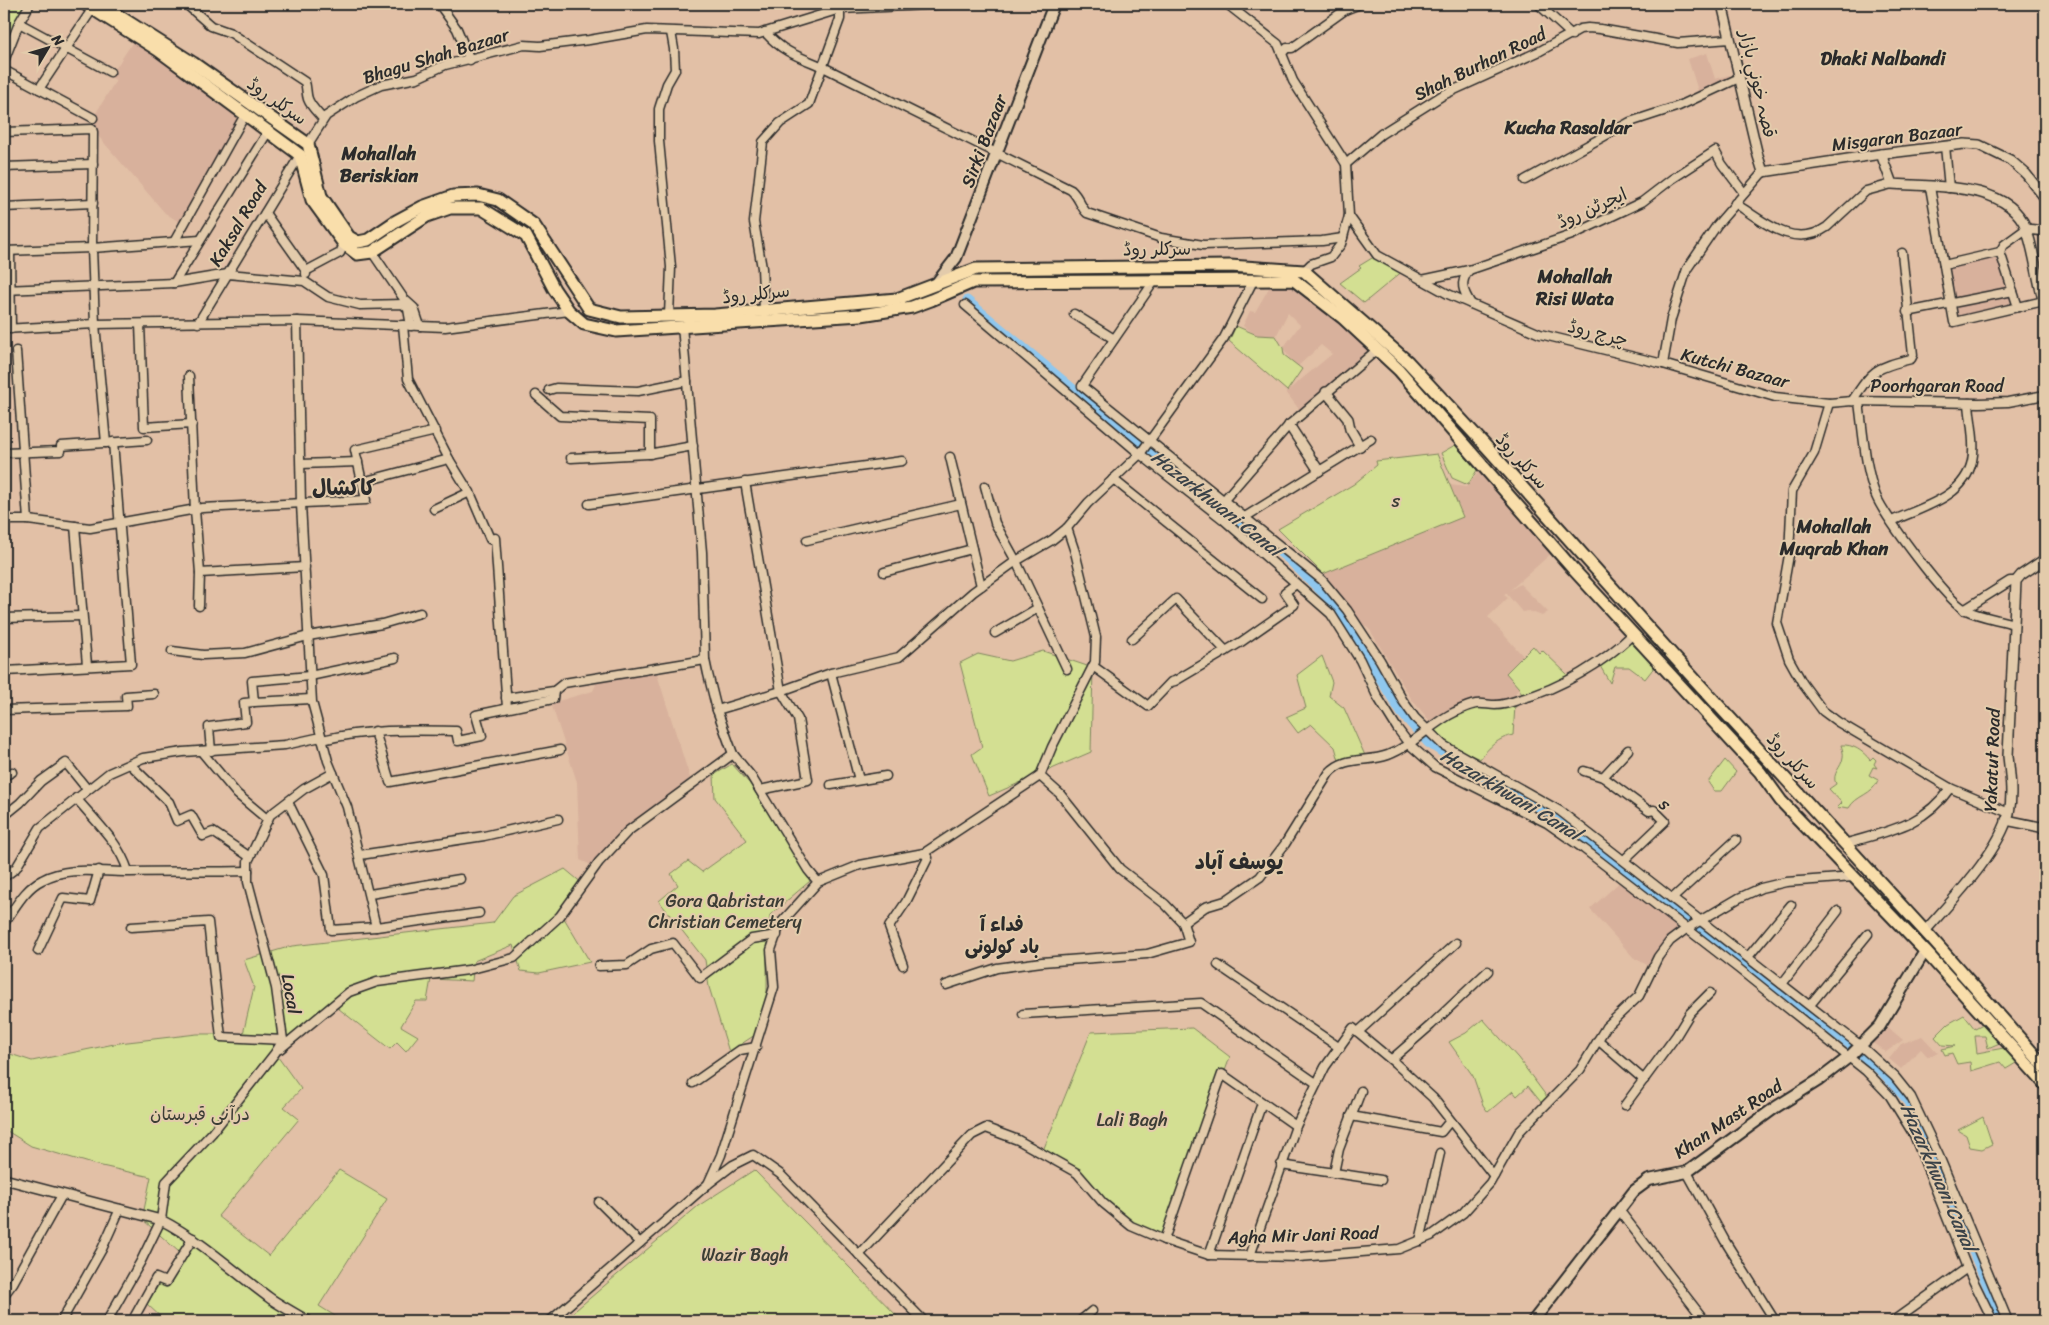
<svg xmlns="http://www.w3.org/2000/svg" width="2049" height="1325" viewBox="0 0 2049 1325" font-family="Sriracha,'Playpen Sans Arabic',sans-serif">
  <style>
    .built { fill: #d8b19c }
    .green { fill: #d3df92; stroke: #7f855e }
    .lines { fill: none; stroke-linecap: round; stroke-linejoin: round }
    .canal { stroke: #8fc7ee; stroke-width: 9 }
    .minor-casing { stroke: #2b2b2b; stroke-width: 11 }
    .tertiary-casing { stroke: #2b2b2b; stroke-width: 12 }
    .secondary-casing { stroke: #2b2b2b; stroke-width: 14 }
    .primary-casing { stroke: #2b2b2b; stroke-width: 15 }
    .minor { stroke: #e3cbab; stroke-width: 8 }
    .tertiary { stroke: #e3cbab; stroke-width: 9 }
    .secondary { stroke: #e3cbab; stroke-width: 10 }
    .primary { stroke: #f9deab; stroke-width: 11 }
    .labels { text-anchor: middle; stroke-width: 4; stroke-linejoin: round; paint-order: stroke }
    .street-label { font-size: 18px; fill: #2b2b2b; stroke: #e3cbab }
    .park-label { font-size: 18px; fill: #3c3d35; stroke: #e3cbab }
    .neighbourhood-label { font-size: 19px; font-weight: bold; fill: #2b2b2b; stroke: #e3cbab }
    .water-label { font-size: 19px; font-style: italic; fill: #3a4248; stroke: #e3cbab }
    .district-label { font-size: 22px; font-weight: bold; fill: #2b2b2b; stroke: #e3cbab }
  </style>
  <rect width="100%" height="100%" fill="#e2c0a6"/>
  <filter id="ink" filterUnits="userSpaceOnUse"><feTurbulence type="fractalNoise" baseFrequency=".02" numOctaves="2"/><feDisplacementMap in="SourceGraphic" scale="10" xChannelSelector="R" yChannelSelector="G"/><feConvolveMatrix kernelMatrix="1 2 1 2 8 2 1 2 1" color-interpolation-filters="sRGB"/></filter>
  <g filter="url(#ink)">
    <g class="built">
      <polygon points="134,40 244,117 187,227 165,213 92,129 93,118 116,80 110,77"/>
      <polygon points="1707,53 1715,79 1729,75 1731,80 1699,94 1688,59"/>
      <polygon points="1999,254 2016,306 1956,319 1946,266"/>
      <polygon points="1294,280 1371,352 1301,412 1286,392 1332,354 1321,345 1296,368 1283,348 1300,325 1288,313 1276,336 1264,340 1243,326 1250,311 1255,312 1269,288"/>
      <polygon points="1481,470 1554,551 1510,590 1520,584 1548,612 1542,616 1529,611 1522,612 1506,593 1504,595 1508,598 1488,617 1524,657 1506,673 1519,688 1513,697 1495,701 1476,700 1453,708 1430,721 1412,700 1370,630 1347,610 1322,580 1327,576 1323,574 1463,516 1450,485 1466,487"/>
      <polygon points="655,668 692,784 628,831 596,867 580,860 577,782 551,703 593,691 601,673"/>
      <polygon points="1622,880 1686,929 1670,941 1653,968 1634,958 1590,909"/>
      <polygon points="1889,1028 1903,1040 1886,1052 1871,1042"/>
      <polygon points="1922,1036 1938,1053 1928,1057 1921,1049 1901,1069 1889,1059 1901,1044"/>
    </g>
    <g class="green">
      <polygon points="4,4 26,4 4,62"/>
      <polygon points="1377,255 1404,270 1364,303 1340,283 1361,268 1359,266"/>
      <polygon points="1236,326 1257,335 1276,336 1283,348 1284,355 1302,369 1287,391 1229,341"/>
      <polygon points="1455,445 1477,470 1468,485 1452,478 1441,453"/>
      <polygon points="1437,454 1463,517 1323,574 1278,529 1354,484 1377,465 1376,461"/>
      <polygon points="1634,640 1656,665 1645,679 1629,667 1615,667 1610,683 1600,666 1617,654"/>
      <polygon points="1533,646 1539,653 1542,650 1568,675 1557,682 1522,695 1519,688 1506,673"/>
      <polygon points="1043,651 1093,668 1091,752 989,796 972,754 982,747 960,663 978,654 1010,661"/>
      <polygon points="1322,656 1332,682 1329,696 1344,708 1367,760 1340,764 1335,747 1311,724 1298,733 1286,717 1306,708 1297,675"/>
      <path d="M1515 706 1513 735C1498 738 1489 747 1480 759L1450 746 1433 729C1445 720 1461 711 1476 708 1486 705 1503 707 1515 706Z"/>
      <path d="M1841 745C1853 744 1863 751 1870 760L1873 757 1876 760 1874 764 1877 768 1873 767 1869 775 1878 780C1873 795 1856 795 1849 808L1842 807 1840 809 1837 808 1842 803 1829 789 1836 784C1831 773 1842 768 1843 757 1844 754 1842 748 1841 745Z"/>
      <polygon points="1725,760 1736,772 1722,791 1714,791 1708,782"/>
      <polygon points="732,764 750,784 810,881 770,915 767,952 767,999 758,1033 729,1052 709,987 705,960 659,901 678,885 671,874 688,861 702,872 747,840 715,798 714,775"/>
      <polygon points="565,869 583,884 561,913 590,962 539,973 521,971 513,945 474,961 472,981 431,979 427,1001 416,1001 401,1026 418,1036 406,1051 397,1042 390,1049 334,1005 275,1053 301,1089 284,1107 299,1119 218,1216 269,1256 339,1170 387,1199 319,1306 343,1321 165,1321 147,1304 179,1252 142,1219 151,1177 93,1164 31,1146 4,1129 4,1052 32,1061 119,1043 197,1034 243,1034 254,987 244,960 292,946 493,923 513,896"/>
      <polygon points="1964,1015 1975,1029 1987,1023 2002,1042 1988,1048 1985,1036 1975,1036 1977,1053 2009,1047 2021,1060 2006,1069 2000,1062 1971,1071 1970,1062 1957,1064 1952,1053 1945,1055 1942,1049 1955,1046 1942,1045 1935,1037 1948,1024"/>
      <polygon points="1483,1019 1518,1058 1550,1101 1544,1106 1528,1086 1517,1096 1513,1091 1488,1112 1483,1105 1473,1076 1449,1042 1466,1033"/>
      <polygon points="1192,1028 1230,1057 1164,1240 1131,1226 1077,1173 1042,1153 1091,1032"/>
      <polygon points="1983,1117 1992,1144 1982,1149 1970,1147 1966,1135 1958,1130"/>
      <polygon points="754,1170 902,1321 563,1321 698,1206"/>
    </g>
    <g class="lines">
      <polyline class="canal" points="967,300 1082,396 1289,560 1335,605 1401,713 1428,743 1455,761 1556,817 1577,832 1850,1045 1882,1072 1907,1100 1929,1147 2002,1321"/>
      <g class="minor-casing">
        <g id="minor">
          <path d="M186 4 211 26 231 33 305 82C307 88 306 93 308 99 311 107 318 113 323 119"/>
          <polyline points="439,4 457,29 470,60"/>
          <polyline points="1227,4 1278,44 1293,81 1346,164 1349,216 1341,244 1331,257 1311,264 1304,271"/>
          <polyline points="1538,4 1572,35"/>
          <polyline points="19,23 110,72"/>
          <path d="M765 32C783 52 797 56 821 66L1071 190C1079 197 1081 208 1087 213L1161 238 1203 245 1322 241 1343 238"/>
          <polyline points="1283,52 1287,48 1292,48 1345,10 1360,4"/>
          <polyline points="4,61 19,23 30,4"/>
          <polyline points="4,70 93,118"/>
          <polyline points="39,89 93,8"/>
          <polyline points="4,132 92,129 93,132 92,248 95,324 106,443"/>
          <polyline points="308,144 326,116 357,96 381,85 417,78 445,65 524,45 540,46 589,40 647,30 759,34 840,9 950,4"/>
          <polyline points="1945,146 1949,188"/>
          <polyline points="1346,164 1381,134 1443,95 1540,51 1580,29 1588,28 1600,29 1678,43 1730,39"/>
          <polyline points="4,167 93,164"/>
          <polyline points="1525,180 1630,122 1679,106 1739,78"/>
          <polyline points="1930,187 1954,322 2044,301"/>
          <path d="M1735 203C1762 221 1794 250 1827 227L1866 191 1892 184"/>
          <polyline points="4,207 93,203"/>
          <polyline points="265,213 306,271"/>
          <polyline points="1349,216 1377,255 1448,294 1540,334 1663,364 1775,397 1829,403 1852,401 1979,403 2008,402 2045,395"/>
          <polyline points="174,242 246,113"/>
          <polyline points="4,251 92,248 200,240"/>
          <polyline points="10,251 11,329"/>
          <polyline points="372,252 404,299 414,308 420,326"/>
          <polyline points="2000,252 2018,307"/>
          <polyline points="1944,265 2000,252 2004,245 2026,229"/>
          <path d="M1469 270C1459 283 1463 291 1471 304"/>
          <polyline points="306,274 306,271 340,253 344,244"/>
          <polyline points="1155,280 1082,386 1322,580 1347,610 1380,660 1403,701 1415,718 1443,745 1560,811 1861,1046 1895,1077 1911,1097 1939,1156 2008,1321"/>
          <polyline points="1422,280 1469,270 1572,235 1642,202 1672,179 1715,151 1722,164 1744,193"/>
          <polyline points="174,283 269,130"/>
          <polyline points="4,290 174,283 228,274 304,281 328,297 360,305 403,304 408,309 411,326"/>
          <polyline points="965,305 1140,454 1224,520 1331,614 1360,660 1377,696 1397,728 1409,744 1435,767 1547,823 1584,849 1739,969 1866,1071 1890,1096 1914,1135 1967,1268 1993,1321"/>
          <polyline points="764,310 762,268 754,222 763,142 780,123 809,104 840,19 840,9"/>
          <polyline points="1907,312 2013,291"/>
          <polyline points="1074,314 1114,339"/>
          <polyline points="669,315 671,267 659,141 659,109 667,84 675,70 674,49 671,32"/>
          <polyline points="297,321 301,504 312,702 328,761 347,807 376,927"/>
          <polyline points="198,323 300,155"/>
          <polyline points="140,324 144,427 192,424"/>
          <polyline points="403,325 408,379 449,459 471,495 490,539 495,538 507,708"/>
          <polyline points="682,326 702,552 705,660 708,674 717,710 733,754 751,776 808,870 818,882"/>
          <polyline points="4,329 95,324 297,321 445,327 569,311"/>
          <polyline points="16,351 28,520"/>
          <polyline points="1663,364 1671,319 1687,269 1717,225 1763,172"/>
          <polyline points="189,376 195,510 200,573 199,606"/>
          <polyline points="549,390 556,388 638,391 687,381"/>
          <polyline points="536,395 560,416 650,420 650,454"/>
          <path d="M1852 401C1873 370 1874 368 1911 359L1913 355 1902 253"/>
          <path d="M1859 402C1863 431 1865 469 1876 496 1885 517 1947 602 1966 610 1980 617 1998 619 2014 624"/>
          <polyline points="1829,403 1814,453 1792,491 1789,555 1777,623 1789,659 1803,684 1823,711 1838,722 1950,788 2009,813"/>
          <polyline points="4,453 61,451 61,446 147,440"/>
          <polyline points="950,457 981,586"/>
          <polyline points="571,458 648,454 693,446"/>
          <polyline points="301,464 358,462"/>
          <polyline points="1113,479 1262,599"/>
          <polyline points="362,482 449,459"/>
          <polyline points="745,482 781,691 798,719 808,780 760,790"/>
          <polyline points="985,486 995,523 1016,561 1067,669"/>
          <polyline points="1224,500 1289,425 1378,349"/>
          <polyline points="589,504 902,461"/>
          <polyline points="434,509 470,492"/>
          <polyline points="1245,517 1371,439"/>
          <polyline points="4,520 28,520 90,528 202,508 366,500 355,450 436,431"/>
          <path d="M1892 521C1922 507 1964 498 1972 461 1976 443 1970 421 1969 403"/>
          <polyline points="75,526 87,665"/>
          <polyline points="807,540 961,504"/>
          <polyline points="884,572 972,549"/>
          <polyline points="200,573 305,567"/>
          <polyline points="1964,610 2010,581 2016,581"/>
          <polyline points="4,618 82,616"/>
          <polyline points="995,633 1038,608"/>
          <polyline points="1132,639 1176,599 1226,651"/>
          <polyline points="172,651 203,655 245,653 308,636 382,624 420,613"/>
          <polyline points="1093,666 1148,706 1171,682 1175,681 1241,642 1294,605 1285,592 1296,584"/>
          <polyline points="6,671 131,664 113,442"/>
          <polyline points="831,673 859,780"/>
          <polyline points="506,698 554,691 564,683 705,660"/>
          <polyline points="254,702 311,699"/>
          <polyline points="4,710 127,706 126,696 154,694"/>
          <polyline points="717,710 781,691 831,673 899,657 973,592 1016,561 1052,540 1067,528 1088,503 1140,454 1224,338 1254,279"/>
          <polyline points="375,731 390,782 560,750"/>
          <path d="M322 740C369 729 408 730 456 731L458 741 482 736 476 715 553 699 554 691"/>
          <polyline points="201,751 237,794 268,820"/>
          <polyline points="211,751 209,727 246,722 244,703 254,702 252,681 310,676 395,658"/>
          <polyline points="130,764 169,802 177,821 191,815 203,836 213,832 250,857"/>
          <polyline points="1584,771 1603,777 1649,811 1654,810 1665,821 1624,860"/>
          <polyline points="4,776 12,772"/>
          <path d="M1040 776 1060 794 1120 869 1165 904 1183 923 1205 907 1225 901 1260 877 1285 844 1329 773C1345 755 1367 763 1388 755 1413 746 1431 723 1455 712 1461 709 1470 705 1476 704 1482 703 1489 705 1495 705 1504 705 1513 702 1521 699 1560 689 1604 662 1632 635"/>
          <polyline points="1603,777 1628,750"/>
          <polyline points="831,785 886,776"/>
          <path d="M76 798C95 821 119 842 128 871"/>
          <polyline points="288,802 324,875 331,930 376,927 479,913"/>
          <polyline points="4,816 20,803 41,781 66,763 87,789"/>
          <path d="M1844 844C1887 831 1923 827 1950 788"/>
          <polyline points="360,855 484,836 558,819"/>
          <polyline points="4,877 16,868 40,828 109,773 143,758 183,752 285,745 321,737"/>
          <polyline points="370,894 460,879"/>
          <polyline points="1673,898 1736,840"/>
          <path d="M4 923C15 908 25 888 42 880 68 866 97 872 125 872 166 871 207 872 248 871"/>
          <polyline points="131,927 208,922 221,1037 283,1040"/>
          <polyline points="38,951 63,898 90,901 99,870"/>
          <polyline points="1748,957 1791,905"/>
          <polyline points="903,965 889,927 906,902 928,858 924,853"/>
          <polyline points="1218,965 1340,1048"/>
          <polyline points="599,966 627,965 651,949 673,943 700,978 752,939 777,935"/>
          <polyline points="1782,984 1838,911"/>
          <polyline points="946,985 997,968 1042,962 1147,954 1189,942 1183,923"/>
          <polyline points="1810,1005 1868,934"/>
          <polyline points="1023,1014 1201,1003 1316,1083"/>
          <polyline points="1358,1032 1456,943"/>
          <polyline points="1598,1040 1644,1080"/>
          <polyline points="280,1049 349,992 377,982 468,970 514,958 560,916 599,862 628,831 733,754"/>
          <polyline points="1392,1059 1431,1025 1488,971"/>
          <polyline points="693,1083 740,1050 756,1047"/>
          <polyline points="1625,1105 1676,1036 1690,1013 1710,993"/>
          <polyline points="1351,1116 1441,1132 1450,1121"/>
          <polyline points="1281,1165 1381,1180"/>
          <polyline points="1687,1172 1725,1241 1775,1321"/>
          <polyline points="1334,1173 1339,1149 1361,1091"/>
          <polyline points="708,1184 721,1155 774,987 771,950 780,924 818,882 860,865 924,853 1040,776 1052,747 1095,662 1096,637 1075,552 1067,528"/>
          <polyline points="599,1202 640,1243"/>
          <polyline points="1619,1210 1705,1321"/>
          <polyline points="1164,1240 1222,1074 1296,1126"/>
          <polyline points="1420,1241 1440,1153"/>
          <polyline points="859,1255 972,1135 986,1128 1018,1140 1077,1173 1103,1203 1131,1226 1164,1240 1209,1255 1299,1257 1399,1249 1431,1236 1463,1213 1490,1183 1519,1132 1580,1070 1606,1027 1639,996 1658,957 1670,941 1686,929 1739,898 1761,888 1786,882 1854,877"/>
          <polyline points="1209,1255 1262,1103"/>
          <polyline points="1250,1256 1296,1126 1325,1067 1353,1028 1395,1063 1433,1098 1494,1176"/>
          <polyline points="4,1295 13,1283 62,1195"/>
          <polyline points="62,1320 102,1249 120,1209"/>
          <polyline points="107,1321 141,1261 161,1220 166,1182 212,1133 275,1053 283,1040 276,988 248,882 248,861 270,815 304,789 333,773"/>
          <polyline points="134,1321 135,1316 156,1278 166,1282 193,1238"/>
          <polyline points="550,1321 708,1184 733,1165 753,1155 780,1174 924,1321"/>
          <polyline points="1080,1321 1092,1311"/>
          <polyline points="1893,1321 1967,1268"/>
        </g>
      </g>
      <g class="tertiary-casing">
        <g id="tertiary">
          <polyline points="1722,4 1758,156 1763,172 1881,154 1964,144 1979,145 2010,160 2026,174 2045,198"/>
          <path d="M1881 154 1892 184C1934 187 2008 182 2026 228 2035 253 2037 281 2045 306"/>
          <polyline points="2026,229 2045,231"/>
          <polyline points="1326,392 1348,419 1350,429 1360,446"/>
          <polyline points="1289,425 1319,471"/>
          <polyline points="2006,820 2045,828"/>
          <path d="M1925 931C1953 899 1998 854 2009 813 2013 795 2010 775 2008 756L2016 581 2021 575 2045 559"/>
          <path d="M4 1179 161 1220C202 1241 234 1272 271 1299 283 1307 296 1314 308 1321"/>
        </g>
      </g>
      <g class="secondary-casing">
        <g id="secondary">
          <polyline points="935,285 956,258 1054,4"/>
          <polyline points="1533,1321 1634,1191 1649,1180 1687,1172 1776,1107 1819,1080 1849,1057 1880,1026 1925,951"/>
        </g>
      </g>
      <g class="primary-casing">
        <g id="primary">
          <polyline points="85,4 158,50 300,155 312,200 344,244 357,254 372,252 427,216 450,208 481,208 526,236 554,289 569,311 584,324 616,331 861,315 912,307 931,300 973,282 1294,280 1343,318 1399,370 1573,569 1760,772 1781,801 1925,951 2045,1084"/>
          <polyline points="100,4 193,63 308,144 321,196 349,237 358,242 368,240 396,221 422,207 453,196 478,195 498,200 534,225 589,309 621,317 715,315 897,299 976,269 1230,266 1304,271 1408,362 1483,443 1676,659 1932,939 2045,1067"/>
        </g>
      </g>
      <use href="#minor" class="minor"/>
      <use href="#tertiary" class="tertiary"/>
      <use href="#secondary" class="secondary"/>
      <use href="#primary" class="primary"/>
    </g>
  </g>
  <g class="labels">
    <g class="street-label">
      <text transform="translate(436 56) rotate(-17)" y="6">Bhagu Shah Bazaar</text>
      <text transform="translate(1480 64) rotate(-26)" y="6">Shah Burhan Road</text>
      <text transform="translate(1758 84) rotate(77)" y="6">قصہ خوني بازار</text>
      <text transform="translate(277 101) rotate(35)" y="6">سرکلر روڈ</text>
      <text transform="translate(1897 137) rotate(-7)" y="6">Misgaran Bazaar</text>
      <text transform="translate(984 141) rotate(-69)" y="6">Sirki Bazaar</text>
      <text transform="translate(1592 208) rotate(-24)" y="6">ایجرٹن روڈ</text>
      <text transform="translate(238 224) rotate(-59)" y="6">Kaksal Road</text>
      <text transform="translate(1157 249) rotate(-1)" y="6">سرکلر روڈ</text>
      <text transform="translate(756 294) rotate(-6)" y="6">سرکلر روڈ</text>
      <text transform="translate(1598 333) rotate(14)" y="6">چرچ روڈ</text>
      <text transform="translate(1735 368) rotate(15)" y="6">Kutchi Bazaar</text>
      <text x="1937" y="392">Poorhgaran Road</text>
      <text transform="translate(1522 461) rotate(48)" y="6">سرکلر روڈ</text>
      <text transform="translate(1992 760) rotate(-88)" y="6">Yakatut Road</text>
      <text transform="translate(1793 761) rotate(48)" y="6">سرکلر روڈ</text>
      <text transform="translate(1665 804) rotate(41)" y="6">s</text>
      <text transform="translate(291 994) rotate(80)" y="6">Local</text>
      <text transform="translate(1728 1119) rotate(-34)" y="6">Khan Mast Road</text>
      <text transform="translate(1303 1235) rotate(-2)" y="6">Agha Mir Jani Road</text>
    </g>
    <g class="park-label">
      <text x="1396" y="507">s</text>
      <text x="725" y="907">Gora Qabristan<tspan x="725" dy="21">Christian Cemetery</tspan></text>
      <text x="200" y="1120">درآنی قبرستان</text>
      <text x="1132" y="1126">Lali Bagh</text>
      <text x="745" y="1261">Wazir Bagh</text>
    </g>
    <g class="neighbourhood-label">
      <text x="1883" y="65">Dhaki Nalbandi</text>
      <text x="1568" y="134">Kucha Rasaldar</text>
      <text x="379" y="160">Mohallah<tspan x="379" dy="22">Beriskian</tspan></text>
      <text x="1575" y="283">Mohallah<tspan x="1575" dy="22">Risi Wata</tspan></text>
      <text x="1834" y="533">Mohallah<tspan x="1834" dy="22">Muqrab Khan</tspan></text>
      <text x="1002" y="931">فداء آ<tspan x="1002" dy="22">باد کولونی</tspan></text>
    </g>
    <g class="water-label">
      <text transform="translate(1217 503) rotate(38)" y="7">Hazarkhwani Canal</text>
      <text transform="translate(1511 794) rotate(31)" y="7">Hazarkhwani Canal</text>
      <text transform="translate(1939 1177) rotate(66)" y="7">Hazarkhwani Canal</text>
    </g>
    <g class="district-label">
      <text x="344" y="495">کاکشال</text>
      <text x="1239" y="869">یوسف آباد</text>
    </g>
  </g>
  <rect width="2049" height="1325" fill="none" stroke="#e3cbab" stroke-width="20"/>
  <rect x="10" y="10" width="2029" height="1305" fill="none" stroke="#2b2b2b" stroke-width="2" filter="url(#ink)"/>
  <g transform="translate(48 48) rotate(52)" stroke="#e3cbab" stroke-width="4" paint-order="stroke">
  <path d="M0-4L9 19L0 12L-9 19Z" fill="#2b2b2b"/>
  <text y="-8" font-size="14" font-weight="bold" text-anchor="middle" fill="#2b2b2b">N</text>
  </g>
</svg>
